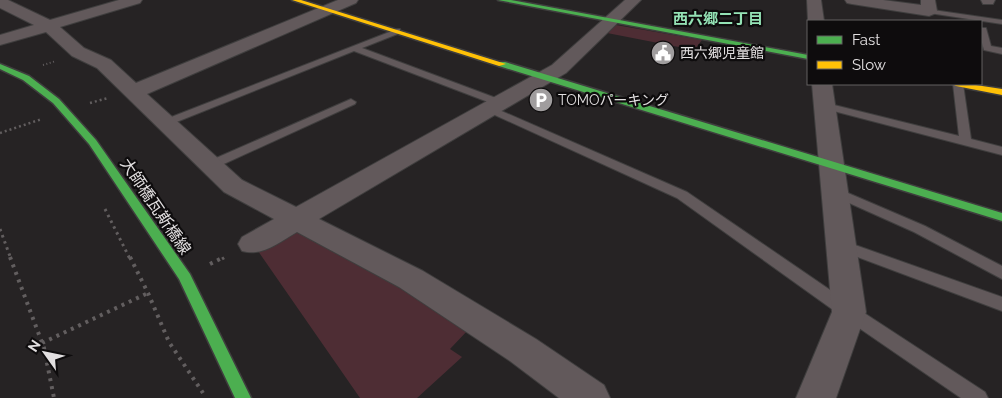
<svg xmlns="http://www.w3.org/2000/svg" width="1002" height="398" viewBox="0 0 1002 398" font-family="Raleway,'Noto Sans JP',sans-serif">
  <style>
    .green { fill: #4e2d34 }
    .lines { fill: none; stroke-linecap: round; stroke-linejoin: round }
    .lane-casing { stroke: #3f3e3e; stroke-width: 2 }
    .street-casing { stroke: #3f3e3e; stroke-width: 2 }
    .fast-casing { stroke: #3f3e3e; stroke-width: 3 }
    .slow-casing { stroke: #3f3e3e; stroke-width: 3 }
    .path-far3 { stroke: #625e5f; stroke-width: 2; stroke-dasharray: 1 2.5; stroke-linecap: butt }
    .path-far2 { stroke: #625e5f; stroke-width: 2.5; stroke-dasharray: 2 3; stroke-linecap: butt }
    .path-far1 { stroke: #625e5f; stroke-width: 3; stroke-dasharray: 2.5 4; stroke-linecap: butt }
    .path { stroke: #625e5f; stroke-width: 4; stroke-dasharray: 3 5; stroke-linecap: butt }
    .lane { fill: #62595b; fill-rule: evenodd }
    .street { fill: #62595b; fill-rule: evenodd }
    .fast { fill: #4caf50; fill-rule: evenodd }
    .slow { fill: #ffc107; fill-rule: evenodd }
    .labels { text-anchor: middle; stroke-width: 4.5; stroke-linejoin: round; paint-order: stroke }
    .far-poi-label { font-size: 14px; fill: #e2dfe0; stroke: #0e0c0d; text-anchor: start }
    .far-neighbourhood-label { font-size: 15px; font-weight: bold; fill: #94e2b5; stroke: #0e0c0d }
    .street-label { font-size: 16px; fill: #e2dfe0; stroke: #0e0c0d }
  </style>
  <rect width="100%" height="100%" fill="#262324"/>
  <g class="green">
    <polygon points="616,25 702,40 694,50 607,33"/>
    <polygon points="296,229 387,278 468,330 450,349 462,357 417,398 360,398 258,251"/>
  </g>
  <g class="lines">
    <g class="lane-casing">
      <g id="lane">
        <polygon points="926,9 1002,20 1002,24 929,13 926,13"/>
        <polygon points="981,28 986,28 991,46 1002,48 1002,54 984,50 981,39"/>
        <polygon points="397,29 400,29 400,33 362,48 504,101 505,103 504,105 496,105 354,51 169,125 161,125 159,123 161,121"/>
        <polygon points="953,84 963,84 971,139 1002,147 1002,155 822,108 821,106 826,103 959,136"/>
        <polygon points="351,99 356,102 355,104 215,168 211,169 205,165 207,162"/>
        <polygon points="490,106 687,192 855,307 985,392 988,398 961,398 843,317 677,198 486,111 485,109 486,107"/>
        <polygon points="834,187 925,226 1002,266 1002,279 914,232 829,194 827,191 829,188"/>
        <polygon points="841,240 1002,297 1002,311 836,249 833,245 836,241"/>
      </g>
    </g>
    <g class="street-casing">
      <g id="street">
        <path d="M0 0H8L50 20 119 0H142L140 3 60 27 84 48 111 60 136 83 338 0H358L356 3 147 94 242 180 296 207 552 65 625 0H641L566 73 319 219 423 271 536 339 604 385 610 398H559L510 361 399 287 297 232C279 242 263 257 242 251L238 244 242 237 274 219 224 192 97 68 72 56 46 32 0 45V35L34 25 0 8Z"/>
        <polygon points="807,0 821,0 824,21 808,21"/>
        <polygon points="845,0 883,0 921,5 921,0 935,0 937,11 934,14 929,16 852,4 847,3"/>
        <polygon points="981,0 995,0 993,4 983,4"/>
        <polygon points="812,84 832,84 866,312 836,398 796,398 832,312"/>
      </g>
    </g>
    <g class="fast-casing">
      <g id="fast">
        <polygon points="498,0 511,0 808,55 808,59"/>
        <polygon points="499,62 505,62 1002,213 1002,221 499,66"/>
        <polygon points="0,64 29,76 59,99 96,140 190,274 251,398 235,398 179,279 89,144 53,103 23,80 0,69"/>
      </g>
    </g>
    <g class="slow-casing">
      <g id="slow">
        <polygon points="292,0 301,0 506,64 499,66"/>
        <polygon points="952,84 969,84 1002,89 1002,95 956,86"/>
      </g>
    </g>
    <polyline class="path-far3" points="43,65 56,61"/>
    <g class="path-far2">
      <polyline points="90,103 108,98"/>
      <polyline points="0,133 42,119"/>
    </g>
    <g class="path-far1">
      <polyline points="105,209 130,259"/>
      <polyline points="0,229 11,259"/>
      <polyline points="222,259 227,256"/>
    </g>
    <g class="path">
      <polyline points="10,257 44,348 54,398"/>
      <polyline points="130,257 148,293 169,342 203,393"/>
      <polyline points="210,264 224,257"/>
      <polyline points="42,343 148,293"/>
    </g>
    <use href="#lane" class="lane"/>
    <use href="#street" class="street"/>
    <use href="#fast" class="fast"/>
    <use href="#slow" class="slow"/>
  </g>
  <defs>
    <g id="civic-disc" transform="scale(1.25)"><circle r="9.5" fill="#a09d9e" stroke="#0e0c0d"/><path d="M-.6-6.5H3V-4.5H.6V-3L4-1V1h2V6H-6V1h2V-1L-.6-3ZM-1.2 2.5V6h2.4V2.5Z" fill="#fff"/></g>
    <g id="parking-disc" transform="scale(1.25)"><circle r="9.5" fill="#a09d9e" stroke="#0e0c0d"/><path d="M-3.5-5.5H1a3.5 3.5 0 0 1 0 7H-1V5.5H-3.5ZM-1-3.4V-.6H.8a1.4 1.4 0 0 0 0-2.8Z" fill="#fff"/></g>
  </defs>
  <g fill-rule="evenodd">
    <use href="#civic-disc" x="663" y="53"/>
    <use href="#parking-disc" x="541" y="100"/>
  </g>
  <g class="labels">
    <g class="far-poi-label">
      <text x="680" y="58">西六郷児童館</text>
      <text x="558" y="105">TOMOパーキング</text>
    </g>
    <g class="far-neighbourhood-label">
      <text x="718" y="24">西六郷二丁目</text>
    </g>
    <g class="street-label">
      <text transform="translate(156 206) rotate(56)" y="6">大師橋瓦斯橋線</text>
    </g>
  </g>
  <rect x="807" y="20" width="175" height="65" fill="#0e0c0d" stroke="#636061"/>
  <rect x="817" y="36" width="25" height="8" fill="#4caf50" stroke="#636061"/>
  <text x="852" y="45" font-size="15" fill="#e2dfe0">Fast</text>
  <rect x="817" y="61" width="25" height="8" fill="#ffc107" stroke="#636061"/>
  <text x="852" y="70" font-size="15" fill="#e2dfe0">Slow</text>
  <g transform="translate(45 353) rotate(303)" stroke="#0e0c0d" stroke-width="4" paint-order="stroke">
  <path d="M0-4L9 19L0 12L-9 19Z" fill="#e2dfe0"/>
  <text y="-8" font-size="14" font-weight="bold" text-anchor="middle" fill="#e2dfe0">N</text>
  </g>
</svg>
